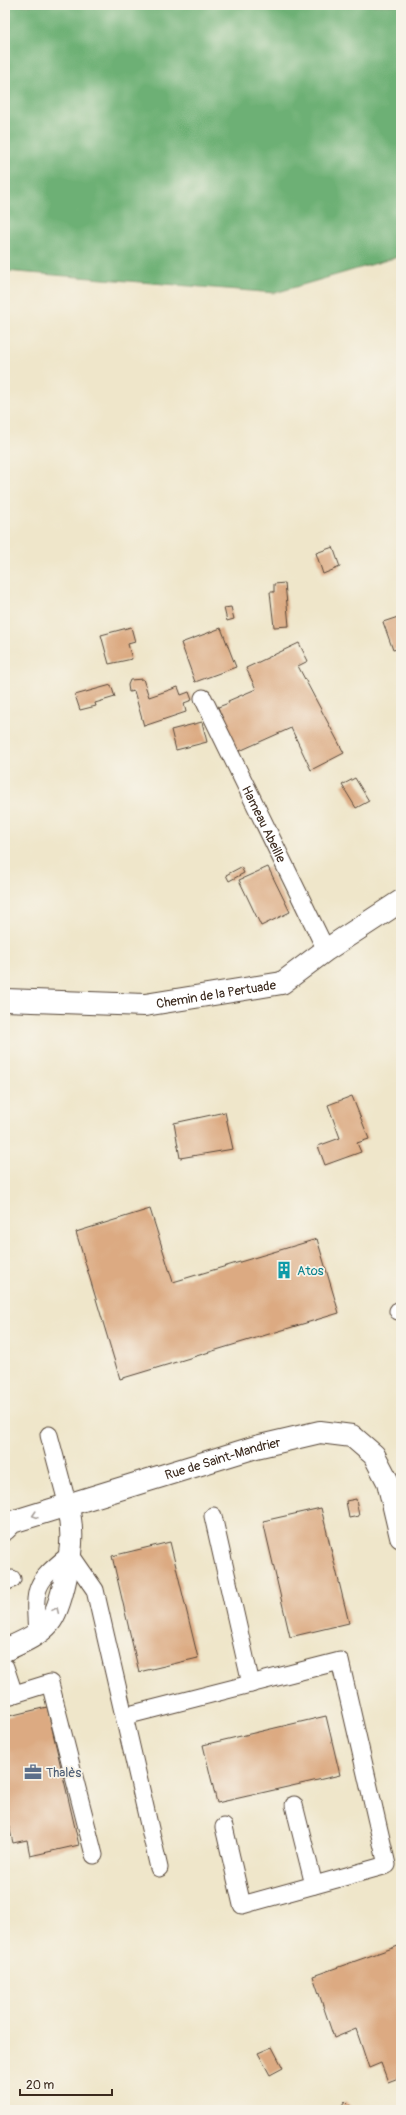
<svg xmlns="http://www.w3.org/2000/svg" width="406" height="2115" viewBox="0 0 406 2115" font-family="Pangolin,sans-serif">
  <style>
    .forest { fill: #6db074; stroke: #546d49 }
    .building { fill: #dcaa82 }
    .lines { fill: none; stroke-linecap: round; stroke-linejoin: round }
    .lane-casing { stroke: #564638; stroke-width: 19 }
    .street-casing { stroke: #564638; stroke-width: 24 }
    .lane { stroke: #fff; stroke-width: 17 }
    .street { stroke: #fff; stroke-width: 22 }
    .oneway { stroke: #a79f9a }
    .labels { text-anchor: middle; stroke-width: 3.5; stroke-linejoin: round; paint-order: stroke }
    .street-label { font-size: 13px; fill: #3b2a1e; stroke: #f7f3e8 }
    .culture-label { font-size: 13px; fill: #0d838f; stroke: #f7f3e8; text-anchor: start }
    .service-label { font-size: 13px; fill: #4e5e75; stroke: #f7f3e8; text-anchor: start }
  </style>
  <rect width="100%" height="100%" fill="#f7f3e8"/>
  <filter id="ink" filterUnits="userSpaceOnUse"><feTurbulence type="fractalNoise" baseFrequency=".025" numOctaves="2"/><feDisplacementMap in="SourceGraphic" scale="8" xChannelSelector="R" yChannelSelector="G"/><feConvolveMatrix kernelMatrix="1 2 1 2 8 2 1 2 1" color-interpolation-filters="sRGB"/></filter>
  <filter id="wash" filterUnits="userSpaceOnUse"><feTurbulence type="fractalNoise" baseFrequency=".012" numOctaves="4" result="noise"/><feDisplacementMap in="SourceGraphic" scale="16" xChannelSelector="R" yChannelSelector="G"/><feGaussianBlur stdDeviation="0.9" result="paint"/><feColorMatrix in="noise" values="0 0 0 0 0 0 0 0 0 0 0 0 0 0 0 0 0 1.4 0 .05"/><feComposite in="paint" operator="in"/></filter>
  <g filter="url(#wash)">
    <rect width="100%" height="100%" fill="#efe6ca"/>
    <polygon class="forest" points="5,5 401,5 401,256 275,293 5,271"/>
    <g id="blocks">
      <g class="building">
        <polygon points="333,547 340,567 323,574 316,553"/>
        <polygon points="285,583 289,626 274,627 270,592 274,592 274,584"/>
        <polygon points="231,607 234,619 227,621 224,608"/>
        <polygon points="401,616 401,648 393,650 383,622"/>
        <polygon points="131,627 135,642 128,644 132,659 109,664 101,635"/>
        <polygon points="221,628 236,667 195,682 181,643"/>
        <polygon points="299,643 308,661 298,666 344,753 311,770 291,728 235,753 218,707 229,703 228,701 256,689 246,668"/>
        <polygon points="143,679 149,697 178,687 181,695 189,692 192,700 184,703 186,712 144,726 134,691 129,692 128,685 130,680"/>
        <polygon points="111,685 115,697 95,703 96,706 80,710 75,695"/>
        <polygon points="202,722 207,742 176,750 171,730"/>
        <polygon points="355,778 369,801 356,808 342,785"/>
        <polygon points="241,867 244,873 229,881 226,875"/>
        <polygon points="268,867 290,912 261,926 239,880"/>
        <polygon points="352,1096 369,1139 357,1143 361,1152 325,1165 318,1146 340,1138 328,1105"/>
        <polygon points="225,1112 233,1149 180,1158 174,1123"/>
        <polygon points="150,1209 173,1282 317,1239 339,1313 120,1379 76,1232"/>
        <polygon points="356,1499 359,1516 349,1518 346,1501"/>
        <polygon points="321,1508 349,1623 290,1637 263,1521"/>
        <polygon points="170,1542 198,1658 139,1672 112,1556"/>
        <polygon points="47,1707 79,1845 30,1856 27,1840 13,1843 9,1826 5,1827 5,1717"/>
        <polygon points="326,1716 340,1775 217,1803 203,1745"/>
        <polygon points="401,1945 401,2077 388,2082 381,2063 369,2068 356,2029 334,2038 313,1976"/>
        <polygon points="272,2047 283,2068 270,2075 258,2053"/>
        <polygon points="345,2101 354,2110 345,2110 342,2105"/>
      </g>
    </g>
  </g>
  <g filter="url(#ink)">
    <use href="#blocks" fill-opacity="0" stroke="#564638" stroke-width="1"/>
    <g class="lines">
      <g class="lane-casing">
        <g id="lane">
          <path id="s1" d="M203 698 326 950"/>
          <polyline points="398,1311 401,1310"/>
          <polyline points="49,1435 68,1506"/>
          <polyline points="213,1516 251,1684"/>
          <polyline points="5,1582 12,1579"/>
          <path d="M37 1634C34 1587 33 1584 70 1554L95 1590 159 1868"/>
          <polyline points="5,1667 14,1694"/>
          <polyline points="5,1697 50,1683 94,1855"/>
          <polyline points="125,1716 340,1661 387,1865 242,1905 224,1827"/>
          <polyline points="294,1805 314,1885"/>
        </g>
      </g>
      <g class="street-casing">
        <g id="street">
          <path id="s2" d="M5 1000 145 1005 282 983 326 950 401 901"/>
          <path id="s3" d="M5 1529 12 1522 256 1447 320 1432 352 1436 374 1455 388 1482 401 1537"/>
          <path d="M5 1650C20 1643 38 1636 49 1623 62 1608 73 1549 71 1530 71 1522 69 1514 68 1506"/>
        </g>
      </g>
      <use href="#lane" class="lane"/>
      <use href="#street" class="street"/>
    </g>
    <defs><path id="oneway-chevron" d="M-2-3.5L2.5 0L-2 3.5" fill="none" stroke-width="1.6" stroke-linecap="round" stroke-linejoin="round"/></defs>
    <g class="oneway">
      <use href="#oneway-chevron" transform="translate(35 1515) rotate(163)"/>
      <use href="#oneway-chevron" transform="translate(56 1610) rotate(-66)"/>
    </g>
  </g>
  <defs>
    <g id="building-bare" transform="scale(1.38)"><path d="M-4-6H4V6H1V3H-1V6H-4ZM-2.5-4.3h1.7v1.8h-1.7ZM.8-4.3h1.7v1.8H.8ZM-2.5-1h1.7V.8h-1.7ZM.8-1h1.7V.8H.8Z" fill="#0f9aa8" stroke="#f7f3e8" stroke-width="2.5" paint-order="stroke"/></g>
    <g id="office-bare" transform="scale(1.38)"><path d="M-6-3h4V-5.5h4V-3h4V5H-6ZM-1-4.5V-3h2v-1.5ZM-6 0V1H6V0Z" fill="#5c6f8a" stroke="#f7f3e8" stroke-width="2.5" paint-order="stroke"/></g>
  </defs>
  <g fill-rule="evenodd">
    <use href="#building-bare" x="284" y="1270"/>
    <use href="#office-bare" x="33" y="1772"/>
  </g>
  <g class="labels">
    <g class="street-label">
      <text dy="5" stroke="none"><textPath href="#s1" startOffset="140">Hameau Abeille</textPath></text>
      <text dy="5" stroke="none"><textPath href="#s2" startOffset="212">Chemin de la Pertuade</textPath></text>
      <text dy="5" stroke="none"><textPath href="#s3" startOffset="230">Rue de Saint-Mandrier</textPath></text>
    </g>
    <g class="culture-label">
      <text x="297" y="1275">Atos</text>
    </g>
    <g class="service-label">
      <text x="46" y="1777">Thalès</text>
    </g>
  </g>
  <rect width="406" height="2115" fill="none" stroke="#f7f3e8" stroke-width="20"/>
  <path d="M20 2089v6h92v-6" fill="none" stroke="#3b2a1e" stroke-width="2"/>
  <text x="26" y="2089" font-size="12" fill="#3b2a1e" stroke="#f7f3e8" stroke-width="3" paint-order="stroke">20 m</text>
</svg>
